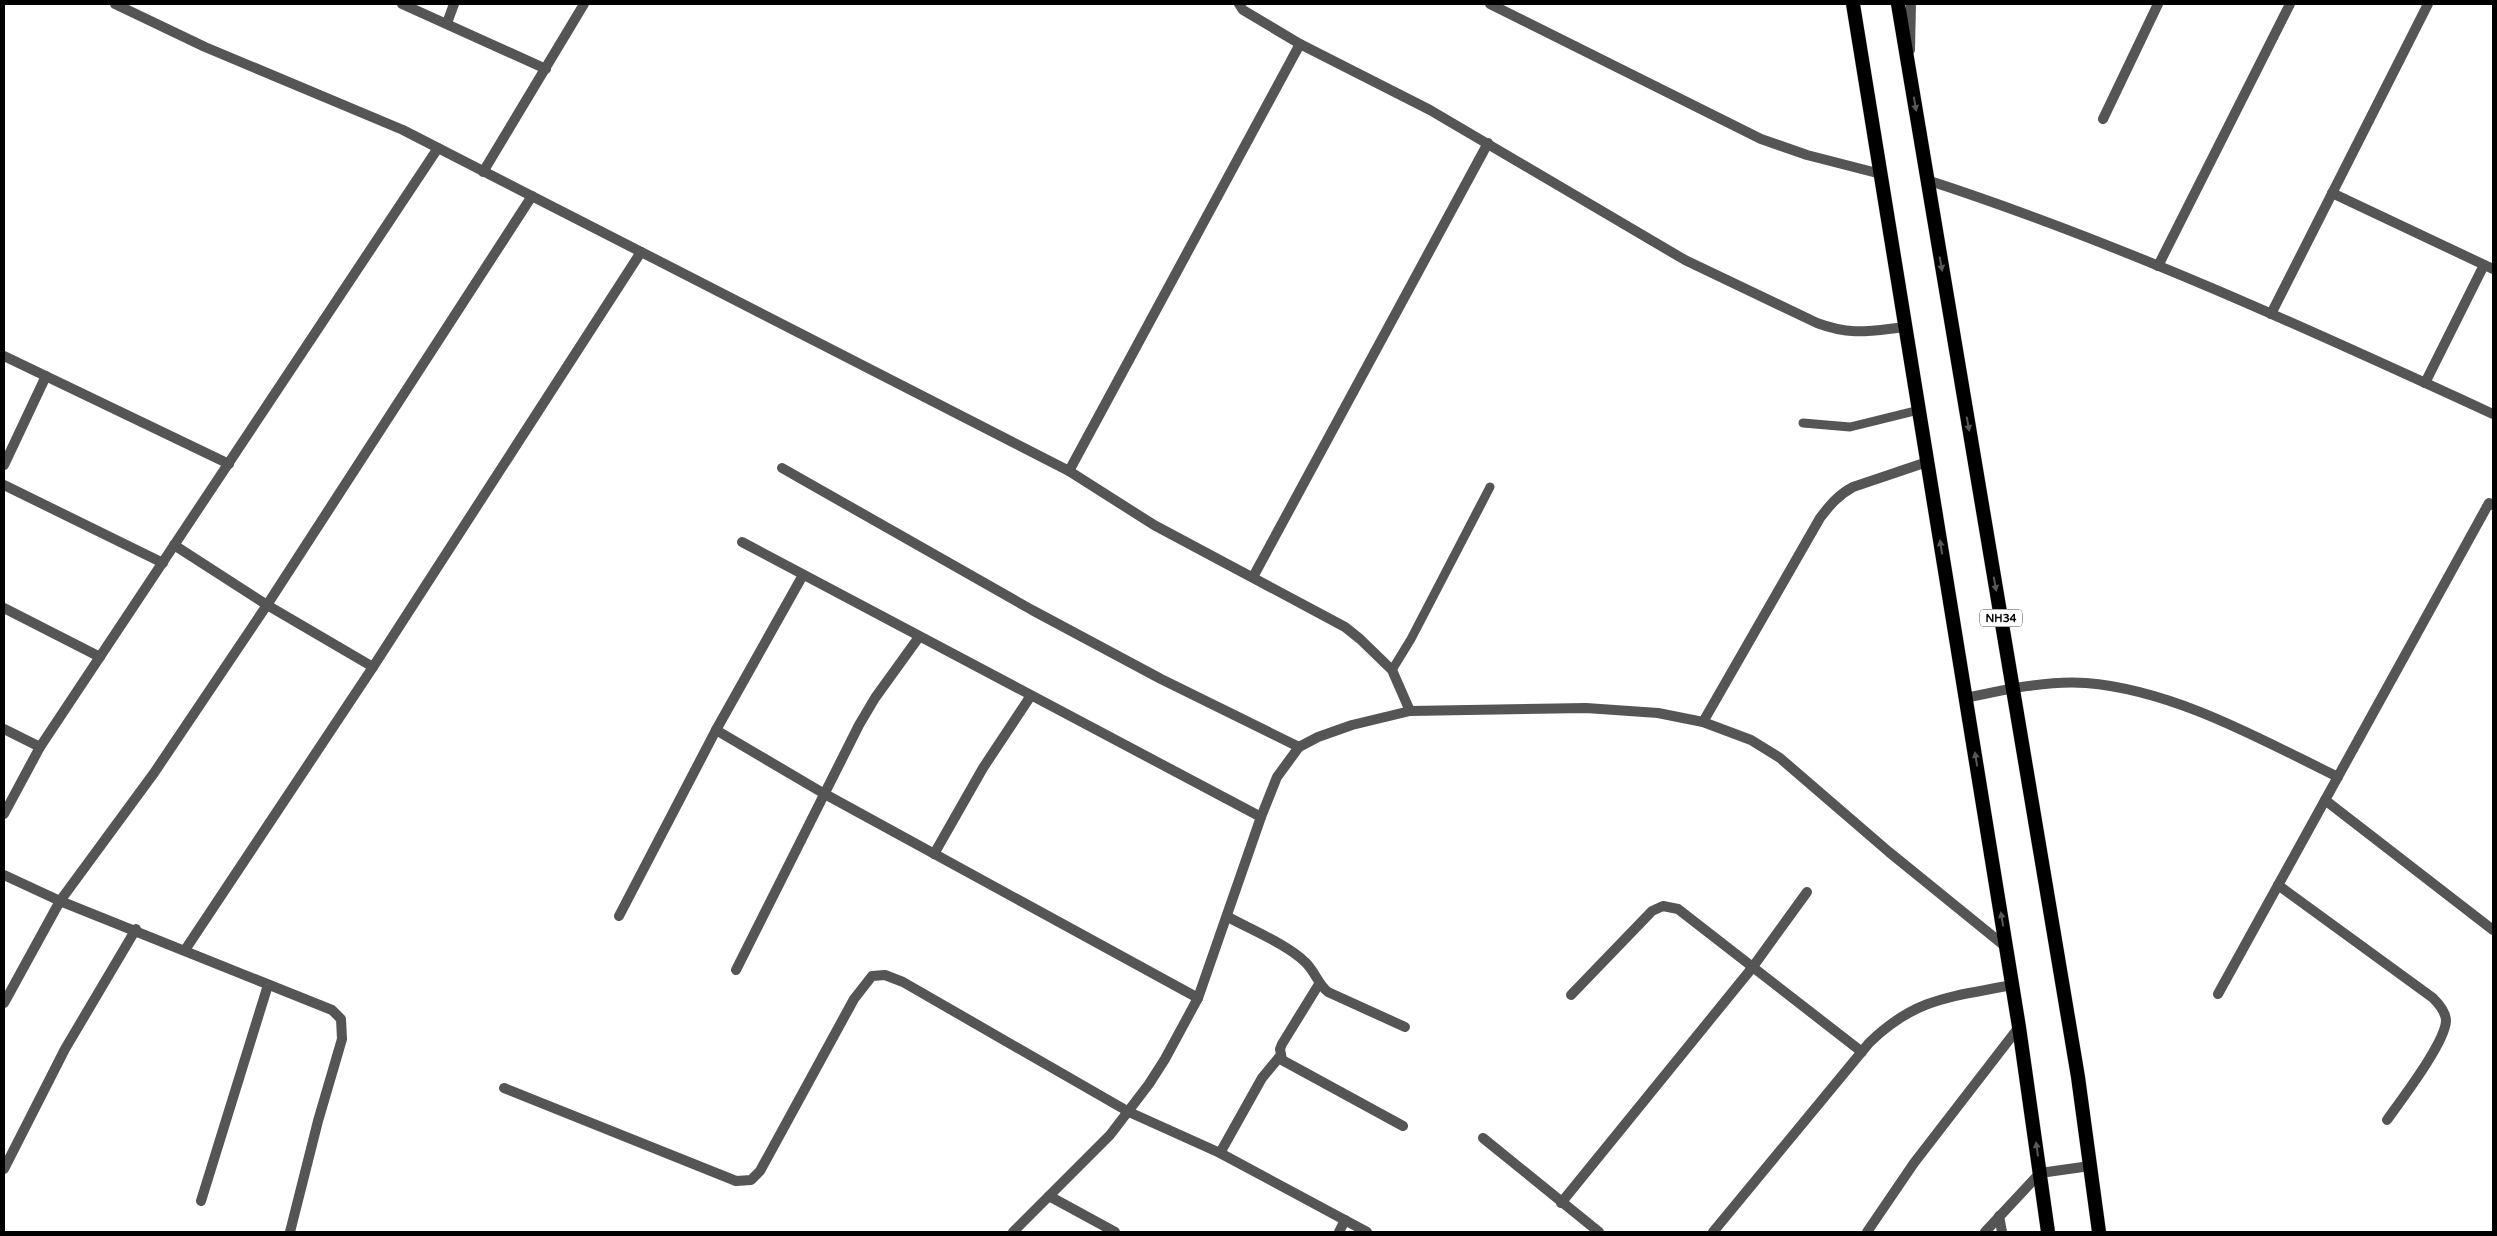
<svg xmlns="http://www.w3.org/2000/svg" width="2497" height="1236" viewBox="0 0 2497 1236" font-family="'Varela Round',sans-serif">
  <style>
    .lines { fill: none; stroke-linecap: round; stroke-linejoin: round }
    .trunk-casing { stroke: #dbdbdb; stroke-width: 15 }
    .service { stroke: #555; stroke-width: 9 }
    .minor { stroke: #555; stroke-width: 10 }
    .trunk { stroke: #000; stroke-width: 14 }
    .oneway { fill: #595959 }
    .labels { text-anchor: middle; stroke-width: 4; stroke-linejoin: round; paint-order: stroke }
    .shield { fill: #fff; stroke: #4c4c4c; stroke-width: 1 }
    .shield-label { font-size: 11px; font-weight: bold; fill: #000 }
  </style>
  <rect width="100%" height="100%" fill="#fff"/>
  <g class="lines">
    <g class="trunk-casing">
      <g id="trunk">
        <polyline points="1853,4 2019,1027 2048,1232"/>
        <polyline points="1898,4 2078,1077 2099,1232"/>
      </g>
    </g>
    <g class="service">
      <polyline points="1803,423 1850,427 1919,410"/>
      <polyline points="1392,670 1411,639 1490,487"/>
    </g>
    <g class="minor">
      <polyline points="115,4 205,47 403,130 1069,471 1154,525 1345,627 1360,639 1392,670 1410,711"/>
      <polyline points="402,4 546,69"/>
      <path d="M1239 4 1243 10 1300 44 1430 110 1685 260 1817 323C1852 336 1869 331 1905 327"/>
      <polyline points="1490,4 1761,139 1807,155 1881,174"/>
      <polyline points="447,23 454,4"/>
      <polyline points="1910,50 1911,4"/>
      <polyline points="2103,119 2158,4"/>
      <polyline points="483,172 584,4"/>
      <path d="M1927 180C2121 243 2308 329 2493 414"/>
      <polyline points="2332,193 2493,269"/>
      <polyline points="2158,266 2290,4"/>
      <polyline points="2271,314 2428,4"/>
      <polyline points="4,356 229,464"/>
      <polyline points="2425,383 2484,265"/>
      <polyline points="4,465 46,376"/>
      <polyline points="782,468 1032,610 1161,679 1299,747"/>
      <polyline points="1069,471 1300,44"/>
      <polyline points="4,485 163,563"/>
      <polyline points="742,542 1261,817"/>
      <polyline points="174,545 267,605 373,667"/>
      <polyline points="1253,577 1488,143"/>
      <polyline points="4,608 100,657"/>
      <path d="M1966 698C2003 690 2048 680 2086 683 2174 690 2260 739 2338 777"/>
      <path d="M1703 722 1820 518C1830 505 1838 495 1853 487L1927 462"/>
      <polyline points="4,729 40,747"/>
      <polyline points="716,730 823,793 1198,998"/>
      <polyline points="2325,800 2493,930"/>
      <polyline points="4,814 40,747 438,148"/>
      <polyline points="934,854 983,768 1030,697"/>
      <polyline points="4,875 60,901 332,1010 341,1019 342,1039 318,1121 290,1232"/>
      <path d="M2278 885 2433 998C2439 1004 2446 1012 2446 1021 2445 1043 2401 1100 2387 1120"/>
      <polyline points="619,916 716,730 803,575"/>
      <path d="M1228 917C1250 929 1288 945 1305 962 1315 971 1317 983 1328 992L1405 1027"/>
      <polyline points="185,950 373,667 641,252"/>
      <polyline points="736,970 859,725 875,698 919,637"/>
      <polyline points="1319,984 1282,1044 1280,1049 1282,1060 1403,1126"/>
      <polyline points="2218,994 2489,503 2493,505"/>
      <polyline points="1571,995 1652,911 1663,906 1678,909 1862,1052"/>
      <polyline points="4,1003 60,901 154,773 267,605 532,196"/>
      <polyline points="504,1088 736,1181 751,1180 760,1171 854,999 872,976 885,975 903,982 1129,1112 1220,1153 1367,1232"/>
      <polyline points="1483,1138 1599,1232"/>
      <polyline points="1220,1153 1262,1078 1281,1055"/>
      <polyline points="4,1169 65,1049 136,929"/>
      <polyline points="1049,1196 1115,1232"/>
      <polyline points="201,1201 268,985"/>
      <polyline points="1561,1203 1752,968 1807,892"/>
      <polyline points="1999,1216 2002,1232"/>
      <polyline points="1013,1232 1110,1135 1149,1084 1165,1059 1198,998 1261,817 1277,777 1299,747 1318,737 1352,725 1410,711 1586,708 1658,713 1703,722 1751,740 1780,758 1889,852 2006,947"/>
      <polyline points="1339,1232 1345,1220"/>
      <path d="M1713 1232 1869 1043C1916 997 1952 997 2012 985"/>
      <polyline points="1867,1232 1914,1163 2019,1027"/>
      <polyline points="1985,1232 2040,1173 2090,1166"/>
    </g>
    <use href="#trunk" class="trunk"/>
  </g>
  <defs><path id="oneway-solid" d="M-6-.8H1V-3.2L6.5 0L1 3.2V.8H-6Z" transform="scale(1.25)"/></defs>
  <g class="oneway">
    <use href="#oneway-solid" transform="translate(1915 104) rotate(81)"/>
    <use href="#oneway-solid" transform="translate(1941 264) rotate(80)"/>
    <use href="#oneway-solid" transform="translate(1968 424) rotate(80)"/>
    <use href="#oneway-solid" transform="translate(1941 547) rotate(-99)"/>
    <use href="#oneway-solid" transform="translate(1995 584) rotate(80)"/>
    <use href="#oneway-solid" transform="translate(1976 759) rotate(-99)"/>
    <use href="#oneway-solid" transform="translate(2002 919) rotate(-99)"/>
    <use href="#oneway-solid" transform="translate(2037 1149) rotate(-98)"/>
  </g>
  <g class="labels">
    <rect class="shield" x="1980" y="609.5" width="42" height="17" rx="4"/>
    <g class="shield-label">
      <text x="2001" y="622">NH34</text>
    </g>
  </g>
  <rect width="2497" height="1236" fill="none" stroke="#000000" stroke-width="10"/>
</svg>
